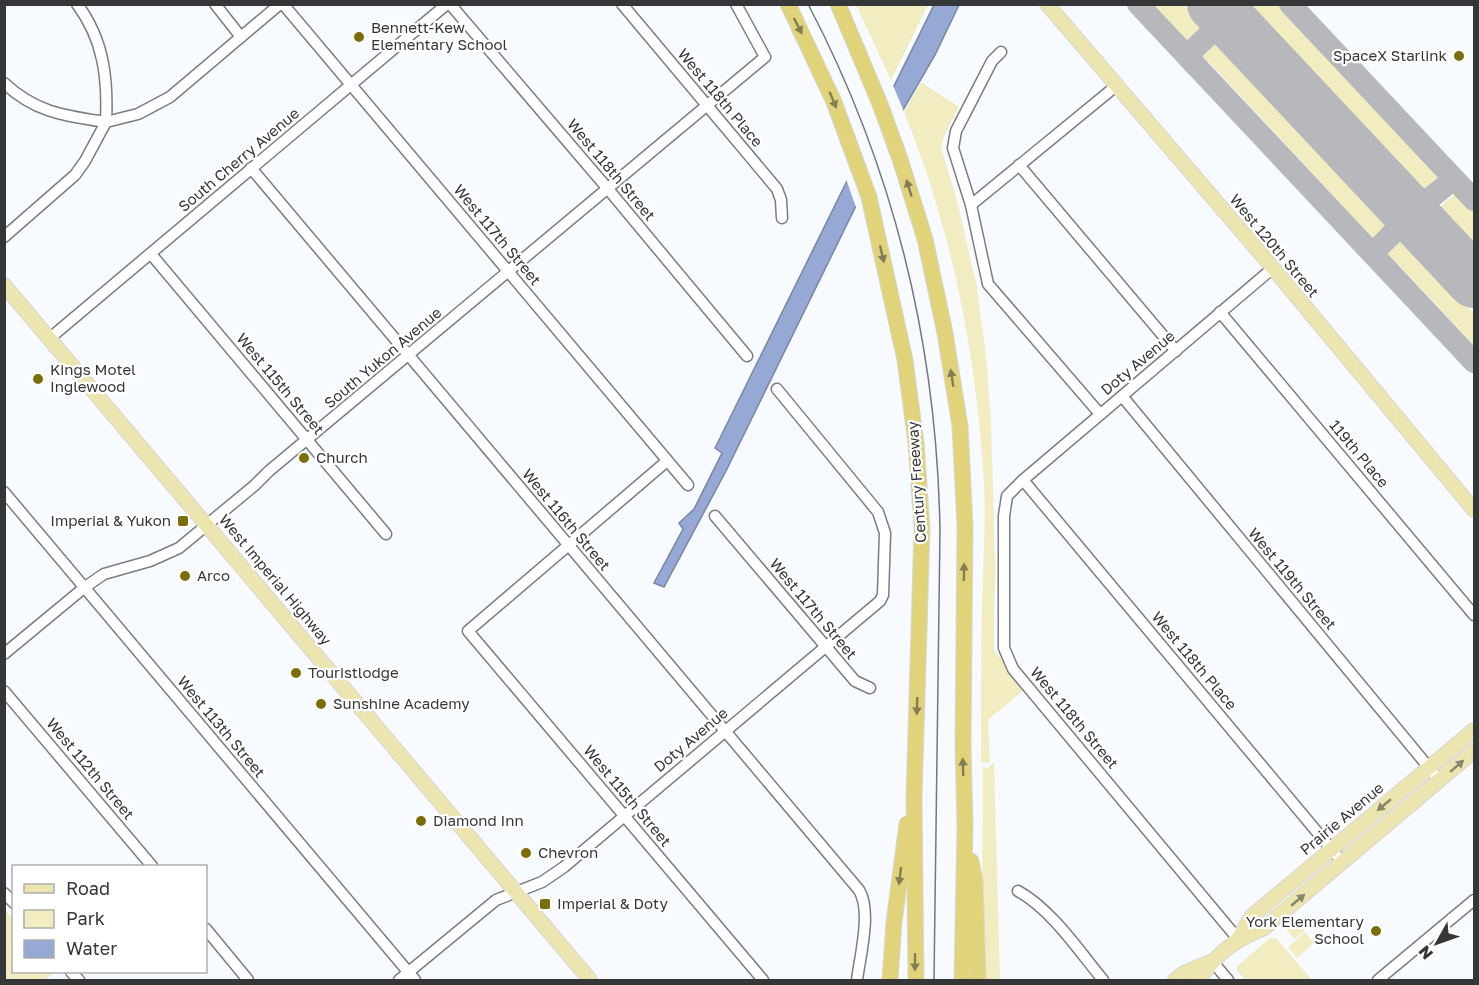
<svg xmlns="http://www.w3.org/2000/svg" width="1479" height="985" viewBox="0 0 1479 985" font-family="'Golos Text',sans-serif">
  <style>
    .green { fill: #f2ecc1 }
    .water { fill: #95a9d4; stroke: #7886a5; stroke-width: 1.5 }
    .pier { fill: #f7faff }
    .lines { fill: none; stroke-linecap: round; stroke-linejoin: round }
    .taxiway { stroke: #b6b8bc; stroke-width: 22 }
    .runway { stroke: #b6b8bc; stroke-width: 54 }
    .minor-casing { stroke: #7b7d82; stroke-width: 13 }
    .major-casing { stroke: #d7d7d7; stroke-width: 16 }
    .highway-casing { stroke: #d7d7d7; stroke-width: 17 }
    .minor { stroke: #fff; stroke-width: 10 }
    .major { stroke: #ece5af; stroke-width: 14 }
    .highway { stroke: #e0d379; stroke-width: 15 }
    .tram { stroke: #75777a; stroke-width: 1.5 }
    .oneway { fill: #827d55 }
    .oneway2 { fill: #87856e }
    .poi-dot { fill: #7b6e0a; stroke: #fff; stroke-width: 2 }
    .labels { text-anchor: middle; stroke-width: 4.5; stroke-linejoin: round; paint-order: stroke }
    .poi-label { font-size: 15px; fill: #353638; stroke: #fff; text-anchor: start }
    .street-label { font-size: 15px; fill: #353638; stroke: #fff }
  </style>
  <rect width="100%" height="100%" fill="#f7faff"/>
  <g class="green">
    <polygon points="856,5 928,5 891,80"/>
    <polygon points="1154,5 1184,5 1200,22 1204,20 1204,29 1191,40 1186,40 1179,36 1180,33"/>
    <polygon points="1253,5 1281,5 1438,173 1438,177 1422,190 1418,187 1253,10"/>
    <polygon points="1218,38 1224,41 1222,45 1387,220 1390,218 1392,225 1389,230 1376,239 1370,238 1366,234 1367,232 1209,62 1206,64 1203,59 1202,52 1212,41"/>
    <path d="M921 82 959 107 945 134 941 147 957 200 977 287 987 365 991 421 995 563 994 650 1025 689 988 720 990 762 988 763 981 762C981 710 981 658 982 607 983 566 986 525 984 484 977 357 952 230 904 112Z"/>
    <polygon points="1457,193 1474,211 1474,247 1440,210 1442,205"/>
    <polygon points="1402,237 1406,237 1410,239 1407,243 1474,314 1474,345 1395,261 1393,263 1388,257 1390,248"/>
    <polygon points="994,762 1000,980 986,980 982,894 983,767 988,768"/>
    <polygon points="4,908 13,919 14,972 55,972 44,980 5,980"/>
    <polygon points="1296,919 1305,931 1294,939 1285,928"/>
    <polygon points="1305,932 1314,943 1297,958 1288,947"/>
    <polygon points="1270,938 1277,939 1312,980 1245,980 1237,971 1237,966"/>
  </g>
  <polygon class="water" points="934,5 959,5 935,55 903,110 726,471 664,587 654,583 683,529 679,523 694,509 722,453 715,448 717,444"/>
  <polygon class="pier" points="892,83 905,114 857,210 846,179"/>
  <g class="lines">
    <g class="taxiway">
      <polyline points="1138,4 1474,362"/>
      <polyline points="1290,4 1474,200"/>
      <polyline points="1214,29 1227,26 1242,33"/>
      <polyline points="1194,64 1191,57 1193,50 1241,4"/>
      <path d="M1365 246 1372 250 1377 249 1398 228 1401 213 1394 195C1423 211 1428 199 1450 182H1457"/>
    </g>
    <polyline class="runway" points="1214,4 1474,281"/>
    <g class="minor-casing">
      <g id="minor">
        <path d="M77 4C104 40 108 79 106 122"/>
        <polyline points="215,4 241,37"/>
        <polyline points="283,4 688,485"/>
        <polyline points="450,4 608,189 747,356"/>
        <polyline points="622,4 777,189 781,200 782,218"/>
        <polyline points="1001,52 992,61 956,131 953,148 971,205 988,284 1100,414"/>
        <path d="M4 83C36 113 66 116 106 122"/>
        <polyline points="1019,165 1176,351"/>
        <path d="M251 168 859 890C872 911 860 956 857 980"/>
        <polyline points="971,205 1116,86"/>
        <polyline points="4,237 75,175 85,161 106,122 138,114 170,97 280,4"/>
        <polyline points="151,254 386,534"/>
        <polyline points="1220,312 1474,615"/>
        <polyline points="50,338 447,4"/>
        <polyline points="1122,396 1440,781"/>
        <polyline points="667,461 468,631 763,980"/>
        <polyline points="1023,480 1343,863"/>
        <polyline points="4,492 415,980"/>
        <polyline points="715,516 855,681 870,688"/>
        <polyline points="4,654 85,587 104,574 150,561 179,548 255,485 269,471 765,57 736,4"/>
        <polyline points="4,691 152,866"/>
        <path d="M1018 891C1052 910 1079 951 1103 980"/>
        <polyline points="4,893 14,903"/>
        <polyline points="206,929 248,980"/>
        <polyline points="1238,939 1013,669 1004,648 1004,516 1007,496 1023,480 1273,268"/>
        <polyline points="1212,961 1228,980"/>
        <polyline points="71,972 79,980"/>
        <polyline points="399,980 496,900 542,882 564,867 880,601 883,595 885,533 878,512 777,389"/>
        <polyline points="1378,980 1474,900"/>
      </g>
    </g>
    <g class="major-casing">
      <g id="major">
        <polyline points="1047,4 1273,268 1474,510"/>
        <polyline points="4,285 590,980"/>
        <polyline points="1238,939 1252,916 1474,730"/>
        <polyline points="1175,980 1184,973 1210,962"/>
        <path d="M1198 980C1218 953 1232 941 1264 928L1474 751"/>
      </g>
    </g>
    <g class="highway-casing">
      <g id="highway">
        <polyline points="788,4 834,102 869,197 905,360 916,443 922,528 914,798 916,980"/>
        <polyline points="838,4 880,104 900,159 925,239 945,333 960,426 965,526 963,746 965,826 962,980"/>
        <polyline points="971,861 975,882 978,980"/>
        <polyline points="890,980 894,922 907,824"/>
      </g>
    </g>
    <use href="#minor" class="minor"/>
    <use href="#major" class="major"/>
    <use href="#highway" class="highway"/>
    <path class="tram" d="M808 4C895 170 937 344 940 531L934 980"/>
  </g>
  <defs><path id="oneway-solid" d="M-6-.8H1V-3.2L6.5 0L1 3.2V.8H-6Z" transform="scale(1.5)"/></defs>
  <g class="oneway">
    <use href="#oneway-solid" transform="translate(798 26) rotate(63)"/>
    <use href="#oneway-solid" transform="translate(833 100) rotate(67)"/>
    <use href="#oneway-solid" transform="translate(909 188) rotate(-107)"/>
    <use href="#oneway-solid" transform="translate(882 254) rotate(77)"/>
    <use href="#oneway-solid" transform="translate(952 378) rotate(-99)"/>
    <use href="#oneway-solid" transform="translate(964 572) rotate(-89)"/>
    <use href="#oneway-solid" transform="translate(917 706) rotate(92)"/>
    <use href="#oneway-solid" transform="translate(963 767) rotate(-92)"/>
    <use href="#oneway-solid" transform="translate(900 876) rotate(97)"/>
    <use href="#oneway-solid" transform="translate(915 962) rotate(90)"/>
  </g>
  <g class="oneway2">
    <use href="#oneway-solid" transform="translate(1457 766) rotate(-41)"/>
    <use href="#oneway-solid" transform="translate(1384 805) rotate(140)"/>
    <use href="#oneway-solid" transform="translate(1298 900) rotate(-40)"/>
  </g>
  <g class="poi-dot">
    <circle cx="359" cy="37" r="6"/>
    <circle cx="1459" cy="56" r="6"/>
    <circle cx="38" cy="379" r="6"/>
    <circle cx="304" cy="458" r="6"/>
    <rect x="177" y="515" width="12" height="12" rx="3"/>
    <circle cx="185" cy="576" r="6"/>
    <circle cx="296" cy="673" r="6"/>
    <circle cx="321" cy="704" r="6"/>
    <circle cx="421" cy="821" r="6"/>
    <circle cx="526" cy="853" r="6"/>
    <rect x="539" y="898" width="12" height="12" rx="3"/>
    <circle cx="1376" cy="931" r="6"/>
  </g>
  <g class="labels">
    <g class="poi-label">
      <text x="371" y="33">Bennett-Kew<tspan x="371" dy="17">Elementary School</tspan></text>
      <text x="1447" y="61" text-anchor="end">SpaceX Starlink</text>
      <text x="50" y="375">Kings Motel<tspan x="50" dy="17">Inglewood</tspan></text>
      <text x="316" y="463">Church</text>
      <text x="171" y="526" text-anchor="end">Imperial &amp; Yukon</text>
      <text x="197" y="581">Arco</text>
      <text x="308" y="678">Touristlodge</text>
      <text x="333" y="709">Sunshine Academy</text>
      <text x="433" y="826">Diamond Inn</text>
      <text x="538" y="858">Chevron</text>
      <text x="557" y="909">Imperial &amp; Doty</text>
      <text x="1364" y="927" text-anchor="end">York Elementary<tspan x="1364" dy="17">School</tspan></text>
    </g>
    <g class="street-label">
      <text transform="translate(720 98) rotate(50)" y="5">West 118th Place</text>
      <text transform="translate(239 160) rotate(-40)" y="5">South Cherry Avenue</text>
      <text transform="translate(611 170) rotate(50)" y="5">West 118th Street</text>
      <text transform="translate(497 235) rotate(50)" y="5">West 117th Street</text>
      <text transform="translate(1274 246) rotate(50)" y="5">West 120th Street</text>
      <text transform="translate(383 358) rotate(-40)" y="5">South Yukon Avenue</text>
      <text transform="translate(1138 363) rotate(-40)" y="5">Doty Avenue</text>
      <text transform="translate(280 384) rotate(50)" y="5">West 115th Street</text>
      <text transform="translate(1359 454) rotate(50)" y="5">119th Place</text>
      <text transform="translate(917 482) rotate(-94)" y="5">Century Freeway</text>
      <text transform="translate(566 520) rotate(50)" y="5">West 116th Street</text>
      <text transform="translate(1292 579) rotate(50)" y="5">West 119th Street</text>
      <text transform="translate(275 580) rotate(50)" y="5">West Imperial Highway</text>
      <text transform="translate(813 609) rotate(50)" y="5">West 117th Street</text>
      <text transform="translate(1194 661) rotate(50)" y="5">West 118th Place</text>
      <text transform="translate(1074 718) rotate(50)" y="5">West 118th Street</text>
      <text transform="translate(221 727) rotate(50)" y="5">West 113th Street</text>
      <text transform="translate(691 740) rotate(-40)" y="5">Doty Avenue</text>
      <text transform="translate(90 769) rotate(50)" y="5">West 112th Street</text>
      <text transform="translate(627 796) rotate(50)" y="5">West 115th Street</text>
      <text transform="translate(1342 819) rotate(-40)" y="5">Prairie Avenue</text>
    </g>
  </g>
  <rect width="1479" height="985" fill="none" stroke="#353638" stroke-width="12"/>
  <rect x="12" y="865" width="195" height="108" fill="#ffffff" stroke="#aeafaf" stroke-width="1.5"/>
  <rect x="24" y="884" width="30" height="9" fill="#ece5af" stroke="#aeafaf" stroke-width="1.5"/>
  <text x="66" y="895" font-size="18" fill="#353638">Road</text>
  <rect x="24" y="910" width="30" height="18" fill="#f2ecc1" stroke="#aeafaf" stroke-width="1.5"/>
  <text x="66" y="925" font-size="18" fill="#353638">Park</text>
  <rect x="24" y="940" width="30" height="18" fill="#95a9d4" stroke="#aeafaf" stroke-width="1.5"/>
  <text x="66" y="955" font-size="18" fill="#353638">Water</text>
  <g transform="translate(1437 943) rotate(230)" stroke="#ffffff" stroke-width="4.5" paint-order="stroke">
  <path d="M0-4.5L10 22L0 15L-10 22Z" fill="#353638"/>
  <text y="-9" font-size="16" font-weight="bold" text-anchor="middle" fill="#353638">N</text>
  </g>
</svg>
